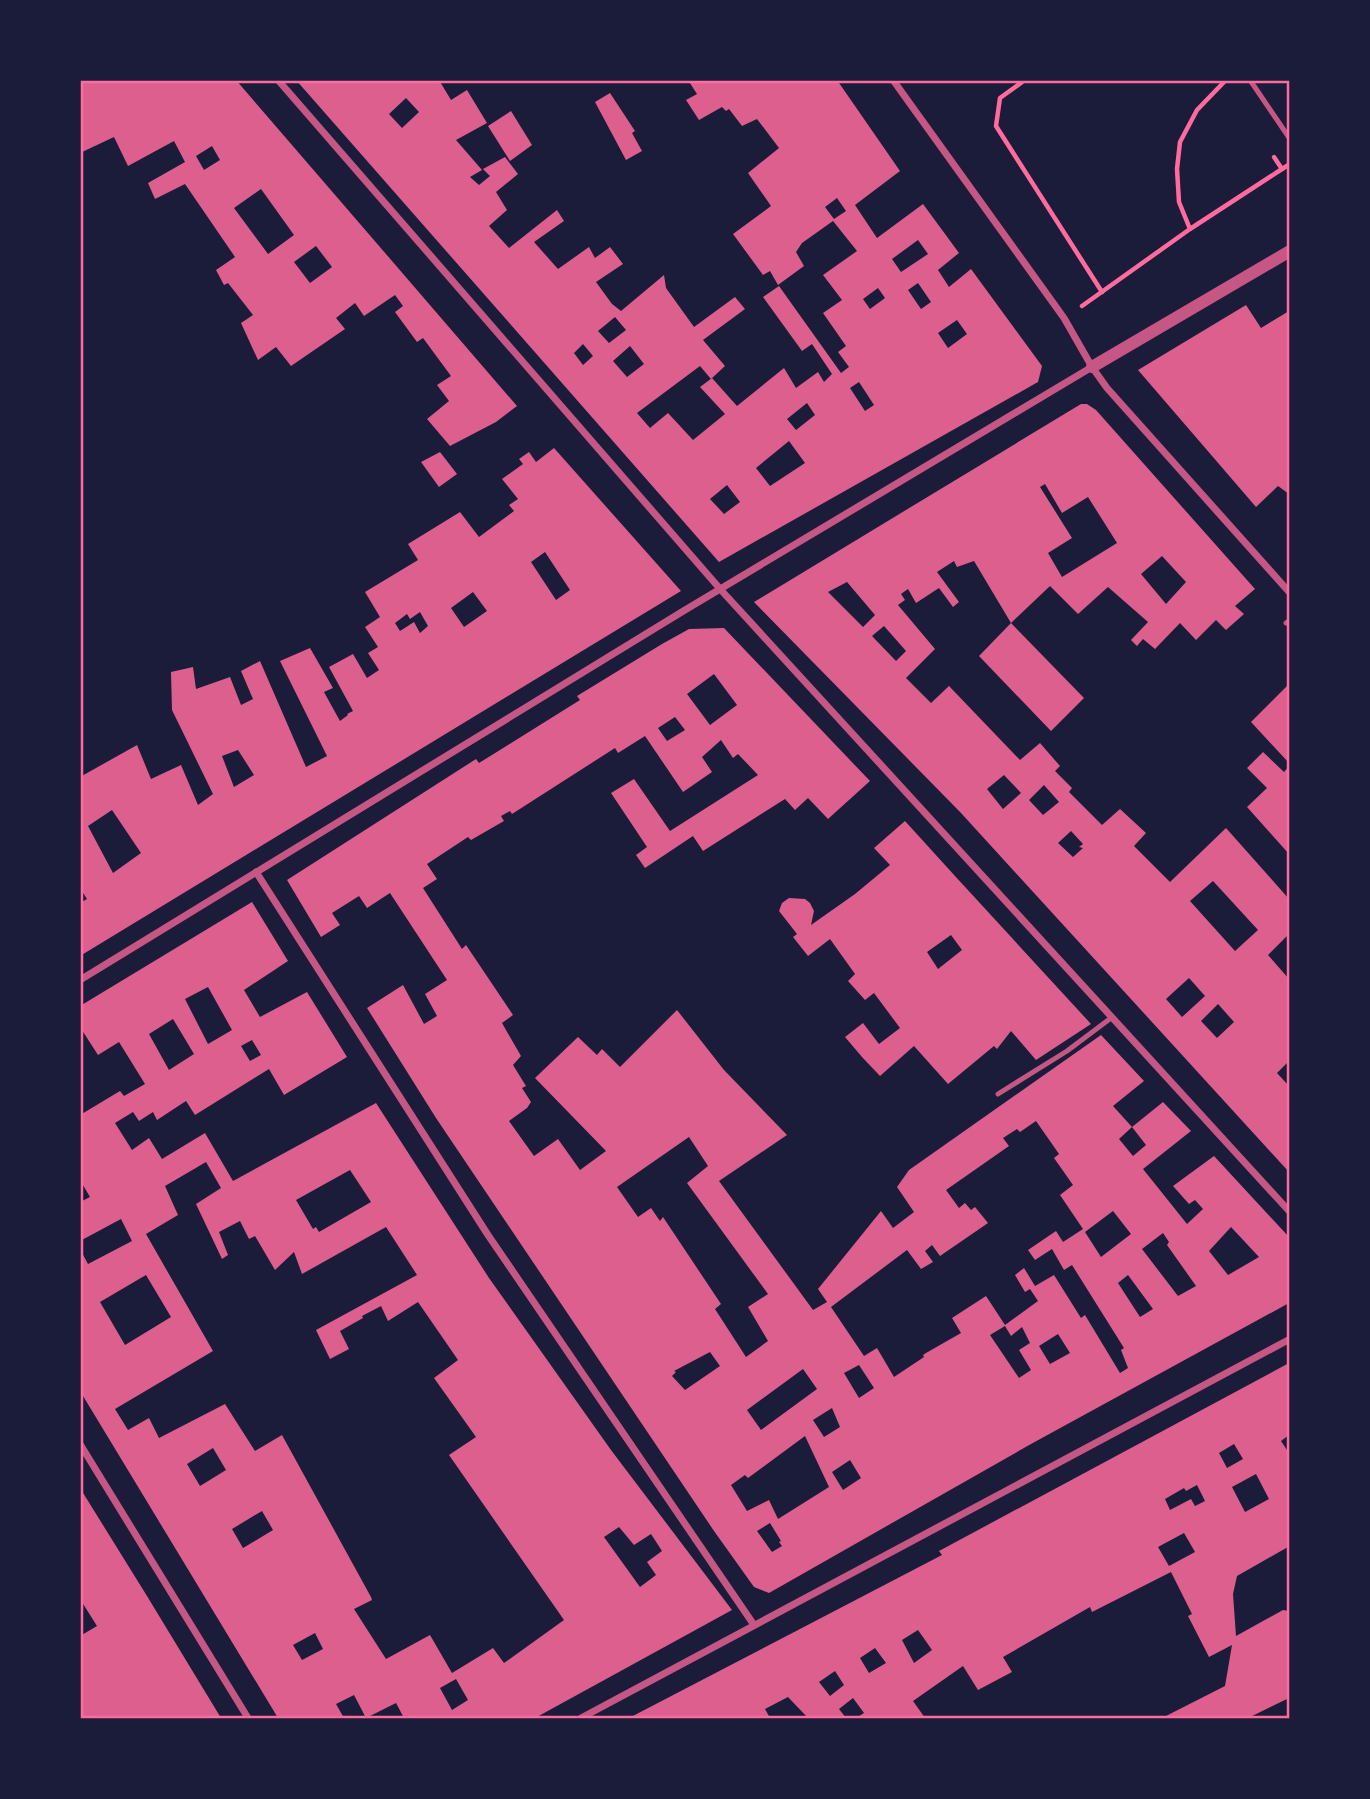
<svg xmlns="http://www.w3.org/2000/svg" width="1370" height="1799" viewBox="0 0 1370 1799" font-family="'Fira Sans Condensed',sans-serif">
  <style>
    .building { fill: #dd5f8e; fill-rule: evenodd }
    .lines { fill: none; stroke-linecap: round; stroke-linejoin: round }
    .path { stroke: #ff6b9d; stroke-width: 4.5 }
    .service { stroke: #c65784; stroke-width: 5 }
    .minor { stroke: #c65784; stroke-width: 7 }
    .tertiary { stroke: #c65784; stroke-width: 12 }
    .neatline { fill: none; stroke: #ff6b9d; stroke-width: 2.5 }
  </style>
  <rect width="100%" height="100%" fill="#1b1b3a"/>
  <g class="building">
    <path d="M80 80H236L517 406 496 422 450 446 427 419 449 401 437 385 451 376 423 338 417 342 395 312 403 306 395 295 364 316 355 303 336 318 345 329 291 366 276 347 258 360 241 323 253 315 228 283 224 285 216 270 235 257 185 184 155 199 148 183 185 162 174 141 128 166 114 137 80 153ZM212 146 220 160 204 170 196 156ZM261 189 294 235 268 254 234 208ZM316 246 332 267 310 283 294 262Z"/>
    <path d="M296 80H439L451 100 467 90 487 123 456 140 482 170 470 177 479 185 490 176 483 169 505 157 518 174 496 192 507 210 489 226 509 248 557 210 564 221 534 242 558 269 589 247 595 258 610 247 623 264 596 282 612 304 621 311 664 275 666 288 694 327 735 297 745 309 703 340 725 366 711 379 700 366 637 413 650 428 668 413 693 440 725 414 700 387 712 378 737 406 784 368 796 388 818 372 824 382 832 374 812 344 802 351 763 297 779 286 841 373 849 367 838 352 846 346 823 313 842 300 823 275 857 251 833 221 802 243 796 252 804 266 778 285 770 271 763 275 733 234 771 206 748 173 779 148 757 119 742 126 729 109 726 111 722 107 699 120 686 100 697 94 688 80H837L900 171 855 205 877 238 923 204 959 253 938 270 949 287 971 269 1042 366 1038 382 719 562ZM406 98 419 112 402 128 389 114ZM837 198 846 211 834 219 825 207ZM918 240 928 254 901 272 892 259ZM918 283 931 302 921 309 908 290ZM878 288 885 298 870 309 863 299ZM615 317 626 330 609 343 598 331ZM957 320 967 334 948 348 938 333ZM583 344 593 356 583 365 574 353ZM630 346 644 364 627 377 613 361ZM859 382 874 405 865 411 850 388ZM807 403 815 415 796 430 787 419ZM789 441 805 463 770 486 756 468ZM727 485 740 502 724 514 710 499Z"/>
    <polygon points="610,93 635,131 632,133 642,151 626,160 595,102"/>
    <polygon points="511,111 532,145 510,161 488,126"/>
    <polygon points="1246,305 1261,328 1289,311 1289,494 1278,486 1256,507 1138,370"/>
    <path d="M1081 404H1087L1096 410 1255 589 1235 606 1244 614 1226 630 1216 620 1196 640 1180 623 1155 649 1143 639 1137 646 1131 640 1148 622 1108 587 1078 614 1050 586 1011 623 974 561 957 567 954 561 937 572 959 602 953 607 939 588 916 603 908 589 901 594 905 600 898 605 935 649 906 678 931 703 949 686 1020 760 1040 743 1060 766 1055 771 1072 788 1069 792 1102 825 1120 809 1146 833 1134 846 1170 882 1226 828 1289 899V934L1268 955 1289 979V1061L1277 1073 1289 1086V1172L961 813 754 602ZM1045 484 1062 513 1088 497 1117 543 1062 577 1048 553 1072 538 1040 487ZM1162 556 1186 582 1166 604 1141 574ZM847 582 875 615 863 627 828 592ZM884 626 906 651 896 661 872 636ZM1004 775 1021 793 1003 809 987 789ZM1044 785 1059 802 1043 815 1029 800ZM1071 831 1083 844 1079 847 1083 848 1073 857 1058 843ZM1213 881 1258 930 1235 951 1190 901ZM1189 978 1205 996 1182 1017 1166 999ZM1218 1004 1234 1022 1217 1038 1201 1021Z"/>
    <path d="M554 448 681 591 80 956V903L87 899 80 888V777L137 745 151 779 181 765 198 805 213 794 172 710 171 672 193 667 196 689 230 677 241 705 253 699 241 671 260 661 306 767 327 756 280 661 310 648 333 688 324 692 340 721 348 715 347 714 353 711 329 667 353 654 367 678 379 670 368 653 378 647 365 627 380 617 365 592 418 560 408 544 460 512 479 537 514 511 509 505 518 499 502 479 523 464 519 459 529 452 536 462ZM545 552 570 590 556 600 531 562ZM473 592 487 611 464 627 451 608ZM420 612 428 626 420 633 414 622 400 631 395 623 407 614 410 619ZM238 750 254 775 234 787 222 756ZM112 810 141 853 113 873 88 826Z"/>
    <polygon points="440,452 457,474 439,487 421,462"/>
    <polygon points="1011,623 1084,698 1051,731 979,656"/>
    <path d="M724 628 870 781 828 819 808 798 795 810 785 799 703 851 693 836 645 868 636 855 647 847 611 793 634 779 670 831 758 775 738 754 733 758 721 740 702 757 712 772 683 792 645 736 618 753 615 748 512 814 510 811 501 816 504 821 471 840 468 837 427 864 437 879 423 888 462 949 466 945 513 1015 502 1023 521 1056 513 1065 526 1086 522 1088 531 1102 527 1108 509 1121 534 1156 558 1139 580 1170 606 1151 535 1078 578 1037 597 1055 602 1049 620 1067 677 1010 724 1070 787 1135 719 1181 813 1310 827 1302 818 1289 881 1211 893 1228 914 1212 897 1187 909 1170 1101 1035 1144 1081 1113 1106 1132 1127 1119 1139 1133 1156 1146 1145 1132 1127 1163 1102 1191 1131 1143 1169 1187 1224 1203 1209 1195 1200 1189 1204 1173 1186 1214 1156 1289 1237V1303L1031 1444 769 1593 754 1587 714 1531 436 1118 367 1008 403 985 424 1024 437 1016 425 994 447 980 390 893 367 908 359 896 332 913 340 925 321 937 287 880 476 759 479 763 580 700 577 696 662 644 689 629ZM714 674 737 705 710 725 687 694ZM675 717 685 730 667 741 658 728ZM1036 1121 1059 1154 1054 1158 1073 1185 1060 1195 1083 1229 1063 1242 1056 1231 1028 1250 1035 1260 1052 1249 1064 1270 1072 1265 1124 1348 1121 1350 1128 1368 1120 1373 1085 1315 1081 1318 1054 1275 1035 1286 1024 1268 1015 1275 1025 1292 1030 1289 1038 1301 1005 1325 986 1296 952 1318 961 1333 926 1353 923 1355 924 1357 894 1377 877 1348 864 1356 831 1307 907 1250 921 1269 933 1262 925 1251 932 1245 940 1256 988 1223 975 1207 971 1210 965 1203 959 1208 946 1190 1009 1146 1003 1138 1017 1129 1020 1132ZM689 1137 708 1166 687 1183 768 1294 748 1307 768 1341 746 1357 715 1309 721 1304 663 1217 660 1221 651 1208 638 1217 617 1187ZM1113 1211 1131 1234 1101 1257 1085 1232ZM1231 1227 1259 1257 1228 1275 1209 1251ZM1163 1233 1169 1242 1167 1245 1196 1286 1178 1296 1142 1249ZM1128 1275 1153 1309 1140 1317 1118 1283ZM1005 1326 1011 1336 1022 1327 1030 1343 1019 1350 1031 1370 1019 1378 990 1335ZM1058 1334 1070 1353 1050 1364 1039 1346ZM710 1352 720 1366 685 1390 672 1376 676 1372 674 1371ZM859 1365 874 1388 859 1398 844 1373ZM803 1369 817 1389 761 1430 747 1410ZM832 1408 840 1427 824 1437 813 1420ZM805 1436 829 1487 778 1519 769 1500 747 1511 731 1485 745 1475 748 1478ZM850 1460 861 1478 843 1490 832 1472ZM770 1523 781 1541 779 1542 782 1546 772 1552 757 1531Z"/>
    <polygon points="1289,684 1289,763 1251,722"/>
    <polygon points="1263,752 1284,772 1289,766 1289,854 1247,807 1267,788 1247,768"/>
    <path d="M905 821 955 876 1091 1024 1036 1060 1011 1031 997 1049 994 1046 948 1084 914 1046 880 1076 862 1057 845 1037 863 1023 879 1044 900 1028 874 993 865 1000 848 981 855 974 830 939 808 956 793 937 797 934 779 911 782 903 789 898 805 899 810 903 814 911 811 925 855 894 890 865 874 848ZM951 935 962 950 938 969 927 952Z"/>
    <path d="M252 902 288 961 244 990 260 1017 307 992 347 1057 284 1095 269 1069 195 1115 186 1101 157 1120 153 1112 139 1121 133 1112 115 1123 132 1150 149 1138 162 1159 205 1133 233 1181 376 1103 489 1278 611 1450 732 1610 535 1718H404L396 1703 366 1718 354 1695 336 1704 344 1718H278L80 1391V1249L88 1264 132 1241 121 1219 80 1241V1202L90 1197 80 1180V1115L120 1091 124 1096 145 1084 119 1042 98 1055 80 1027V1006ZM208 987 232 1030 208 1044 185 999ZM173 1019 194 1054 169 1070 149 1034ZM252 1040 261 1055 250 1061 241 1046ZM206 1162 221 1188 196 1204 222 1259 228 1255 219 1232 240 1221 249 1239 255 1236 275 1270 294 1252 302 1274 386 1227 417 1275 316 1330 330 1359 349 1349 340 1331 363 1318 362 1316 381 1306 388 1321 418 1302 458 1360 434 1378 476 1437 449 1455 564 1620 504 1663 493 1648 452 1673 430 1635 386 1659 354 1609 372 1600 371 1597 282 1435 255 1451 225 1404 159 1438 149 1418 128 1430 115 1409 213 1351 146 1234 178 1215 165 1186ZM350 1170 371 1202 319 1232 316 1227 313 1229 296 1200ZM146 1275 171 1317 125 1345 100 1302ZM213 1448 226 1470 200 1486 187 1464ZM262 1511 273 1530 243 1548 232 1529ZM619 1527 634 1545 651 1534 662 1551 647 1562 656 1575 640 1587 604 1537ZM315 1633 323 1649 302 1660 293 1645ZM456 1679 468 1700 452 1710 440 1688Z"/>
    <path d="M1289 1363V1435L1281 1441 1289 1453V1551L1288 1547 1237 1576 1233 1594 1236 1636 1283 1610 1289 1611V1698L1248 1718H1162L1225 1686 1232 1645 1209 1657 1188 1616 1192 1614 1171 1572 1092 1612 1090 1607 1003 1657 1012 1672 978 1690 963 1666 913 1701 925 1718H856L864 1713 853 1698 839 1709 846 1718H808L788 1697 765 1709 770 1718H629L942 1555 939 1551ZM1234 1444 1243 1459 1227 1468 1219 1453ZM1256 1474 1269 1499 1245 1512 1232 1487ZM1197 1485 1205 1501 1195 1506 1191 1499 1170 1510 1165 1499 1184 1488 1186 1491ZM1184 1533 1195 1552 1169 1566 1158 1547ZM918 1630 932 1650 914 1663 902 1640ZM875 1648 886 1663 869 1673 860 1658ZM835 1671 844 1685 830 1696 819 1682Z"/>
    <polygon points="80,1488 147,1596 221,1718 80,1718 80,1636 97,1626 80,1599"/>
  </g>
  <g class="lines">
    <g class="path">
      <polyline points="1025,80 1000,98 996,126 1102,292"/>
      <polyline points="1274,157 1282,169 1290,164"/>
      <polyline points="1190,229 1179,202 1177,169 1180,142 1197,110 1224,82"/>
      <polyline points="1082,306 1190,229 1282,169"/>
    </g>
    <g class="service">
      <polyline points="1250,80 1290,139"/>
      <polyline points="1286,623 1290,620"/>
      <polyline points="998,1094 1067,1051 1111,1018"/>
    </g>
    <g class="minor">
      <polyline points="278,80 721,590 1290,1212"/>
      <polyline points="893,80 1064,318 1092,367 1107,388 1290,593"/>
      <polyline points="256,872 488,1235 754,1625"/>
      <polyline points="80,980 685,610 1092,367"/>
      <polyline points="80,1444 248,1718"/>
      <polyline points="581,1718 1290,1339"/>
    </g>
    <polyline class="tertiary" points="1092,367 1290,251"/>
  </g>
  <rect width="1370" height="1799" fill="none" stroke="#1b1b3a" stroke-width="164"/>
  <rect x="82" y="82" width="1206" height="1635" class="neatline"/>
</svg>
